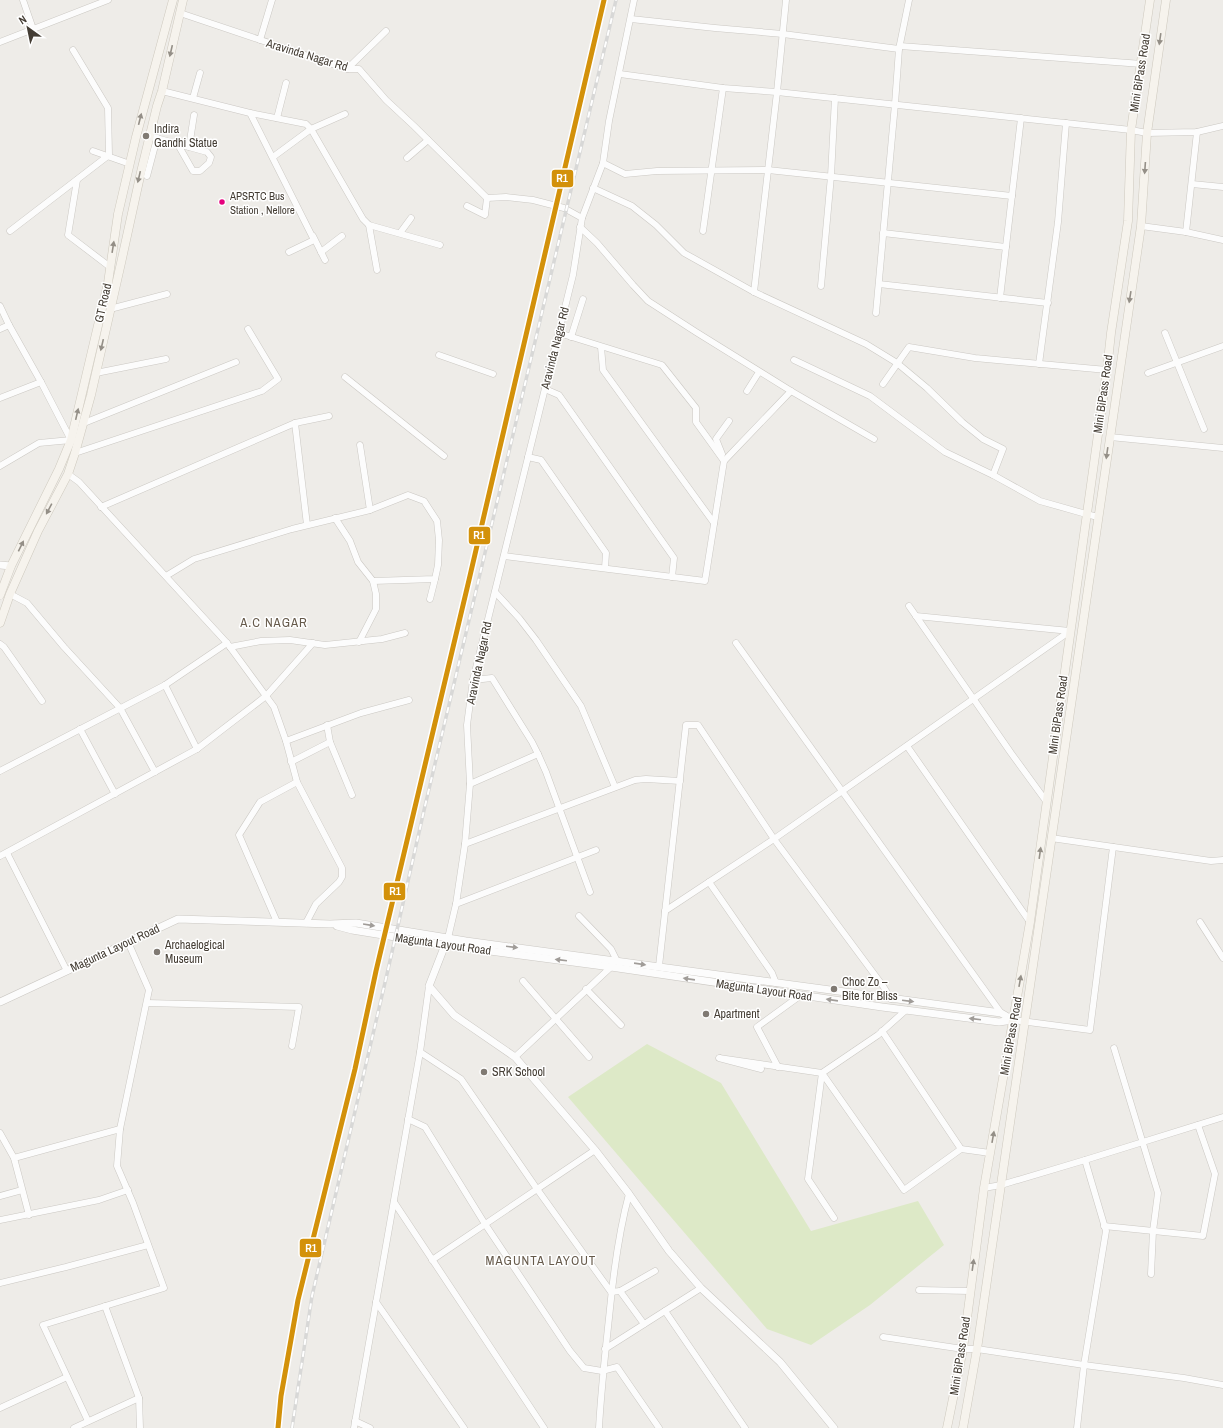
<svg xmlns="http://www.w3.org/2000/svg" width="1223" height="1428" viewBox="0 0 1223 1428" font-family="'Archivo Narrow',sans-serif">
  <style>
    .green { fill: #dde9c7 }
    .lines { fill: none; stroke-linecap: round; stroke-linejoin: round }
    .minor-casing { stroke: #cbc8c3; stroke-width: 7 }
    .tertiary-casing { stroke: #cbc8c3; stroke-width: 8 }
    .secondary-casing { stroke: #cec9be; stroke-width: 9 }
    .minor { stroke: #fcfcfc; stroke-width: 6 }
    .tertiary { stroke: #fcfcfc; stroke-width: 7 }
    .secondary { stroke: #f6f3ed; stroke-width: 8 }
    .rail-casing { stroke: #d8d8d7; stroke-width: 3.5 }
    .rail { stroke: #fff; stroke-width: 2; stroke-dasharray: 6; stroke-linecap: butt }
    .rail-1-casing { stroke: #fff; stroke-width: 8 }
    .rail-1 { stroke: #d3910a; stroke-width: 5 }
    .oneway { fill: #948f87 }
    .oneway2 { fill: #a09c98 }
    .poi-dot { fill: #807a73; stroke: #fff; stroke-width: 1.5 }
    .bus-dot { fill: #e5007d; stroke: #fff; stroke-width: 1.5 }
    .labels { text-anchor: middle; stroke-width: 3; stroke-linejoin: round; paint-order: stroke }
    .bus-label { font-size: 11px; fill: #443d34; stroke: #fff; text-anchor: start }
    .street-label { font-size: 12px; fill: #443d34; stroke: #fff }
    .poi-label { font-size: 12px; fill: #443d34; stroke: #fff; text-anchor: start }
    .neighbourhood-label { font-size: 13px; letter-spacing: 1px; fill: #665a4b; stroke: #fff }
    .line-badge { stroke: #fff; stroke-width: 1.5 }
    .badge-label { font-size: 11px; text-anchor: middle; font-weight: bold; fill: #fff }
  </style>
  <rect width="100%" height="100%" fill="#eeece8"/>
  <polygon class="green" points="647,1044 721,1083 811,1231 918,1201 944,1245 870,1305 811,1345 767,1329 568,1097"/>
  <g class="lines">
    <g class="minor-casing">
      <g id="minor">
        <polyline points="23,0 33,29"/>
        <polyline points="180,13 347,69 359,69 386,100 414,126 487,198 506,197 533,200 564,208 582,218 573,275 473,680 467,725 470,784 465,844 456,904 448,938"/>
        <polyline points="631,19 715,28 783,34 899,49 895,104 876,313"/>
        <polyline points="260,40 272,0"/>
        <polyline points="0,42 108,0"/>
        <polyline points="900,46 1142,64"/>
        <polyline points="899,49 909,0"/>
        <polyline points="347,69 386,31"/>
        <polyline points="620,74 723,88 777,92 1131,130 1147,133 1197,132 1223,126"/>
        <polyline points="162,91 250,113 306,124 311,129 363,219 369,225 440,245"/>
        <polyline points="193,98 200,73"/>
        <polyline points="250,113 314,240 289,252"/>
        <polyline points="277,118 286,83"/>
        <polyline points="149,136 207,152 211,157 209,163 200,171 193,171 177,143"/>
        <polyline points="189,147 194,115"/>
        <polyline points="93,151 130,164"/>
        <polyline points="273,157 311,129 345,114"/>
        <polyline points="407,158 428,140"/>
        <polyline points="603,163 625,174 657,171 768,170 1012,196"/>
        <polyline points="147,176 157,138"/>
        <polyline points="77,180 68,235 110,267"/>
        <polyline points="1192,184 1223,187"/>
        <polyline points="593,188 632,206 656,225 684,253 754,292 866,344 897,363 927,388 962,422 983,439 1003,449 993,475"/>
        <polyline points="467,206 485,215 487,198"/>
        <polyline points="582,218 603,163 609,121 634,0"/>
        <polyline points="369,225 377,270"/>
        <polyline points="1141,226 1186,232 1223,240"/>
        <polyline points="580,227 597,243 633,285 648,301 696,332 791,391 874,439"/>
        <polyline points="10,231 109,155 108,108 73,50"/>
        <polyline points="703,231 723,88"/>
        <polyline points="1186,232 1197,132"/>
        <polyline points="400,233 411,218"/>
        <polyline points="883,233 1006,247"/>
        <polyline points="313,236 325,260"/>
        <polyline points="321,252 342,236"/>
        <polyline points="879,284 1048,303"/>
        <polyline points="821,286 831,176 835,98"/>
        <polyline points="754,292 777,92 786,0"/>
        <polyline points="1000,298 1021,118"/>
        <polyline points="0,306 9,325 41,382 71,440 39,443 0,466"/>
        <polyline points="110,309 167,294"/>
        <polyline points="0,329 9,325"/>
        <polyline points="559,333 662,365 696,408 696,422 724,461"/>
        <polyline points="1165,333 1204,429"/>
        <polyline points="571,337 583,299"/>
        <polyline points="601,347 603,370 714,523"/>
        <polyline points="439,355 493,374"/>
        <polyline points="794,360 870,396 945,452 993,475 1040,501 1086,514 1098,517"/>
        <polyline points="1039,364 1058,222 1066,123"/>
        <polyline points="96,373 166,359"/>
        <polyline points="1148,373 1223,346"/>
        <polyline points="345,377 444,456"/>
        <polyline points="883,384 909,347 975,358 1107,370"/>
        <polyline points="545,389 559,395 674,558 672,577"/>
        <polyline points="747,391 759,372"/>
        <polyline points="0,398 41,382"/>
        <polyline points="84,423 236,362"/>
        <polyline points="295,423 307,525"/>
        <polyline points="1110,437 1223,448"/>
        <polyline points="360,445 370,510"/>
        <polyline points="75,453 262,391 278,379 248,329"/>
        <polyline points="722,454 716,439 729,421"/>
        <polyline points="528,457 541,460 606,553 605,568"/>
        <polyline points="68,474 79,482 227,643 274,707 286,741 297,782 342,868 342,877 339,882 316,904 306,923"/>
        <polyline points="101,507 295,423 329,416"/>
        <polyline points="335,518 350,541 358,562 373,581 376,594 376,609 359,642"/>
        <polyline points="504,556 705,581 724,461 791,391"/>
        <polyline points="166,576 194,559 292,529 370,510 408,495 424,501 437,521 439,540 438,565 435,579 373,581"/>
        <polyline points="495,592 519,618 536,640 581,706 615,787"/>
        <polyline points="10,594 27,603 64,647 120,708 155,772"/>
        <polyline points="430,599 435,579"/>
        <polyline points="909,606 1011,753 1046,801"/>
        <polyline points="736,643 1001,1013"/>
        <polyline points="0,644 4,647 42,701"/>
        <polyline points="230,647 261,641 290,640 325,645 382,639 405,633"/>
        <polyline points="473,680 492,678 532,742 538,754 546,772 590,892"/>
        <polyline points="165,685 197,749"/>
        <polyline points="327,725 330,742 352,795"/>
        <polyline points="80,729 115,794"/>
        <polyline points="286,741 361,713 409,700"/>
        <polyline points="907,746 1030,922"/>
        <polyline points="291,762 330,742"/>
        <polyline points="0,771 165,685 227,643"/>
        <polyline points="470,784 538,754"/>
        <polyline points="1051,838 1211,861 1223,860"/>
        <polyline points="465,844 635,780 646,779 680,781"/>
        <polyline points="7,853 67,971"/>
        <polyline points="0,856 197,749 266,696 313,643"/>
        <polyline points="709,882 772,973 776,983"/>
        <polyline points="456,904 596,850"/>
        <polyline points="665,911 774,839 1070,631 916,616"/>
        <polyline points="579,916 611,949 617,961"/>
        <polyline points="277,922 239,835 260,802 297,782"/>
        <polyline points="1200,922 1223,958"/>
        <polyline points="659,966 686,725 698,725 774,839 883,986 891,999"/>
        <polyline points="523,981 589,1057"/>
        <polyline points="586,989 621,1025"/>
        <polyline points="147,1003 299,1007 292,1046"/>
        <polyline points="1013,1020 1090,1030 1113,847"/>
        <polyline points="1114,1048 1158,1193 1153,1231 1151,1274"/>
        <polyline points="420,1052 461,1079 537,1189 611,1292 620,1291"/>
        <polyline points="515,1057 611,967"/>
        <polyline points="778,1067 757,1027 801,995"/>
        <polyline points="761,1069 719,1058 822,1073 904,1190 961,1149 882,1031"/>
        <polyline points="408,1119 425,1127 485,1224 570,1351 584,1368 602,1371 617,1367 659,1428"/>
        <polyline points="0,1133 14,1158 29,1215"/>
        <polyline points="961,1149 990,1153"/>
        <polyline points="14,1158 120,1129"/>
        <polyline points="984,1188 1001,1185 1085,1160 1223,1117"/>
        <polyline points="0,1196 22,1190"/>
        <polyline points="394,1202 544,1428"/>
        <polyline points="834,1218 808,1179 822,1073 878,1035 906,1010"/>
        <polyline points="0,1220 99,1200 128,1190"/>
        <polyline points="1104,1226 1203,1236 1215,1174 1198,1125"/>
        <polyline points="432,1260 595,1150"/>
        <polyline points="0,1283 66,1267 148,1245"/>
        <polyline points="919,1290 970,1291"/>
        <polyline points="376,1302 464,1428"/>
        <polyline points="105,1306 139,1398 140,1428"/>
        <polyline points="665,1311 745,1428"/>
        <polyline points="644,1324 620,1291 655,1271"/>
        <polyline points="883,1337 963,1349 977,1349 1084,1365 1184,1378 1223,1385"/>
        <polyline points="605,1349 701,1288"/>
        <polyline points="0,1408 67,1377"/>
        <polyline points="88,1421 43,1325 164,1288 133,1203 117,1166 120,1129 149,990 128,942"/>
        <polyline points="355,1421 370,1428"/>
        <polyline points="74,1428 139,1398"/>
        <polyline points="354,1428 420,1052 429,986"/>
        <path d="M599 1428C601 1391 605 1355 609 1318 613 1276 618 1235 629 1194"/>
        <polyline points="1077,1428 1084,1365 1106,1231 1085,1160"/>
      </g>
    </g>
    <g class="tertiary-casing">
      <g id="tertiary">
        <polyline points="0,565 11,566"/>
        <polyline points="337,926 352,930 445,945 611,967 882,1007 999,1022 1013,1020"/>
        <polyline points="445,945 429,986 454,1015 515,1057 595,1150 629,1194 669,1251 701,1288 780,1362 834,1428"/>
        <polyline points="0,1002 178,919 330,924 356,923 466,941 1001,1013 1013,1020"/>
      </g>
    </g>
    <g class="secondary-casing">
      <g id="secondary">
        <polyline points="0,595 11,566 59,469 71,440 108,283 118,214 136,137 173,0"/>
        <polyline points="0,623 10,594 38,531 68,474 75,453 91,395 121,263 141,172 157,106 162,91 183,0"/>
        <polyline points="947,1428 963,1349 984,1188 1030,922 1107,370 1111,333 1128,221 1131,130 1150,0"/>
        <polyline points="963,1428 977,1349 1141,226 1147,133 1166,0"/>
      </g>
    </g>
    <use href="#minor" class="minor"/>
    <use href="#tertiary" class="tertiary"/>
    <use href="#secondary" class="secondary"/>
    <g class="rail-casing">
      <polyline id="rail" points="292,1428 312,1296 387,974 425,806 616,0"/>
    </g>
    <use href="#rail" class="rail"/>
    <g class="rail-1-casing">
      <polyline id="rail-1" points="278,1428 281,1396 298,1300 355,1069 376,971 469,580 604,0"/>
    </g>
    <use href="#rail-1" class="rail-1"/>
  </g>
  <defs><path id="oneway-solid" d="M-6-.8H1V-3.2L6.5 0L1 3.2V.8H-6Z"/></defs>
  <g class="oneway">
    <use href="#oneway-solid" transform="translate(1160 39) rotate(98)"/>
    <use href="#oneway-solid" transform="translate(171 51) rotate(103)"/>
    <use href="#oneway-solid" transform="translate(140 119) rotate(-76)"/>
    <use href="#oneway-solid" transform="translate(1145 168) rotate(94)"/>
    <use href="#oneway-solid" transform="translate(139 177) rotate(103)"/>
    <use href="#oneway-solid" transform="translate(113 247) rotate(-81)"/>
    <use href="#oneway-solid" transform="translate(1130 297) rotate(99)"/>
    <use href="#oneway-solid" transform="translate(102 345) rotate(103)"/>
    <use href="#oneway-solid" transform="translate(77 414) rotate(-77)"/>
    <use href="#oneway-solid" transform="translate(1107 453) rotate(98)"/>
    <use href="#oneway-solid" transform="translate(49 509) rotate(118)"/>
    <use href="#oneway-solid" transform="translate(21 546) rotate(-64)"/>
    <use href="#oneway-solid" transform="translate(1040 853) rotate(-82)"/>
    <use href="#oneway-solid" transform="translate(1020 981) rotate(-80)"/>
    <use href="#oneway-solid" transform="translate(993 1137) rotate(-80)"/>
    <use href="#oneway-solid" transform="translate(973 1265) rotate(-82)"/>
  </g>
  <g class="oneway2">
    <use href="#oneway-solid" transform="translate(369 925) rotate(9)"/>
    <use href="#oneway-solid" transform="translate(512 947) rotate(7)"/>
    <use href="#oneway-solid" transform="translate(561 960) rotate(-173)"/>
    <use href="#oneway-solid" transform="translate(640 964) rotate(8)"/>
    <use href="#oneway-solid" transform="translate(689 979) rotate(-172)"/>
    <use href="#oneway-solid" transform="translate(832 1000) rotate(-172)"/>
    <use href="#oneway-solid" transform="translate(908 1001) rotate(7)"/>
    <use href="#oneway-solid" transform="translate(975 1019) rotate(-173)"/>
  </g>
  <g class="poi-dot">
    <circle cx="146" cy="136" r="4"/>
    <circle cx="157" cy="952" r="4"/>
    <circle cx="834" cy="989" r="4"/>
    <circle cx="706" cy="1014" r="4"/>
    <circle cx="484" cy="1072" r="4"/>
  </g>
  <circle class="bus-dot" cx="222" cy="202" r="3.5"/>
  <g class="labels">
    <g class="bus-label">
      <text x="230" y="200">APSRTC Bus<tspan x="230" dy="14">Station , Nellore</tspan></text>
    </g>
    <g class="street-label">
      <text transform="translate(307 55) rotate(17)" y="4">Aravinda Nagar Rd</text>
      <text transform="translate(1140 73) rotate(-81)" y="4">Mini BiPass Road</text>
      <text transform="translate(103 303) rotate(-77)" y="4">GT Road</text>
      <text transform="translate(555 348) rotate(-76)" y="4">Aravinda Nagar Rd</text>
      <text transform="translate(1103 394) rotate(-82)" y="4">Mini BiPass Road</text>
      <text transform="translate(479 663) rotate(-78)" y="4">Aravinda Nagar Rd</text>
      <text transform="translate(1058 715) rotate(-82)" y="4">Mini BiPass Road</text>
      <text transform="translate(443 944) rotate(8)" y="4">Magunta Layout Road</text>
      <text transform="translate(115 948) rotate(-25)" y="4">Magunta Layout Road</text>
      <text transform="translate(764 990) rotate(8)" y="4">Magunta Layout Road</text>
      <text transform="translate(1011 1036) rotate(-80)" y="4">Mini BiPass Road</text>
      <text transform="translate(960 1356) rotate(-81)" y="4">Mini BiPass Road</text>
    </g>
    <g class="poi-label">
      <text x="154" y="133">Indira<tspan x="154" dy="14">Gandhi Statue</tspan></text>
      <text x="165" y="949">Archaelogical<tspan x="165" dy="14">Museum</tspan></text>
      <text x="842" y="986">Choc Zo –<tspan x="842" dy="14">Bite for Bliss</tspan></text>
      <text x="714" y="1018">Apartment</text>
      <text x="492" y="1076">SRK School</text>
    </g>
    <g class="neighbourhood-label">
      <text x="274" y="627">A.C NAGAR</text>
      <text x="541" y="1265">MAGUNTA LAYOUT</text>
    </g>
  </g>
  <g class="line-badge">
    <rect x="551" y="169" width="23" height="19" rx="4" fill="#d3910a"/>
    <rect x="468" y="526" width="23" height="19" rx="4" fill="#d3910a"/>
    <rect x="383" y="882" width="23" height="19" rx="4" fill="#d3910a"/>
    <rect x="299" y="1238" width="23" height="20" rx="4" fill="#d3910a"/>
  </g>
  <g class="badge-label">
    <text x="562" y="182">R1</text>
    <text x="479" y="539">R1</text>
    <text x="395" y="895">R1</text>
    <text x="311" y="1252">R1</text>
  </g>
  <g transform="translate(28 28) rotate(327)" stroke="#ffffff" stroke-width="3" paint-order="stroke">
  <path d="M0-3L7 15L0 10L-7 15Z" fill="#443d34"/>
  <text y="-6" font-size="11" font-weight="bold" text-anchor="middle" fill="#443d34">N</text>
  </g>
</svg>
